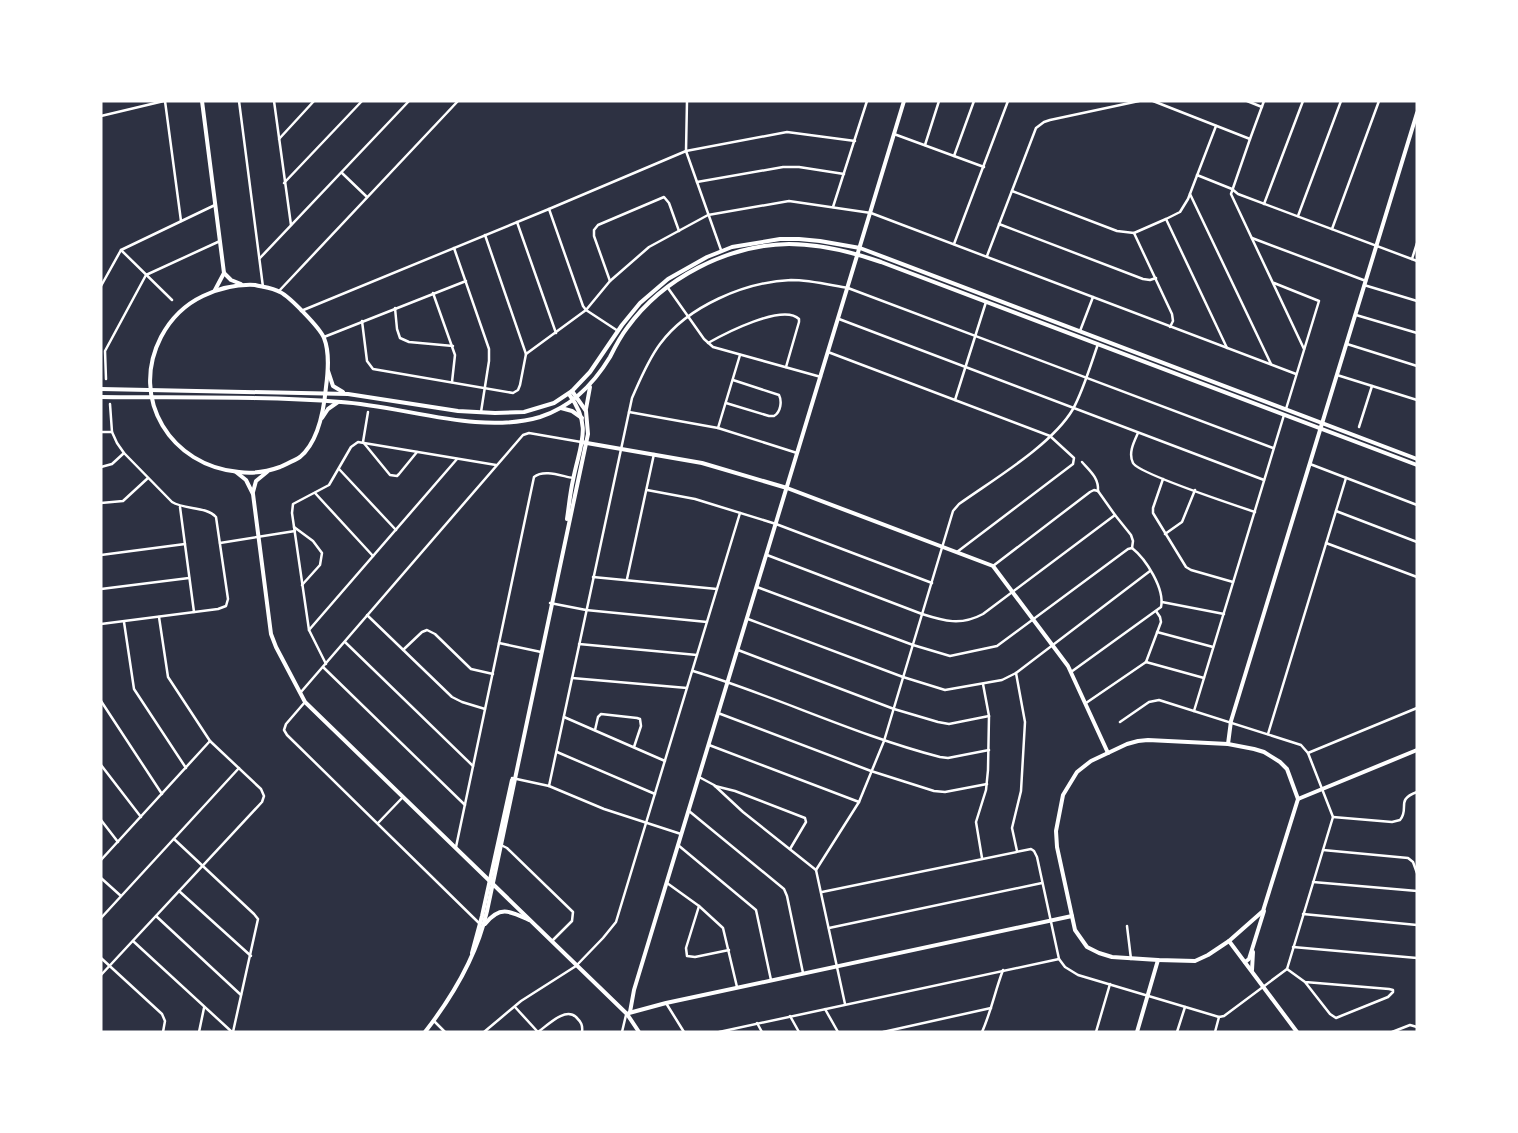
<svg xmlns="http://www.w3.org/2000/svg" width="1518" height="1133" viewBox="0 0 1518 1133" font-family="Lato,sans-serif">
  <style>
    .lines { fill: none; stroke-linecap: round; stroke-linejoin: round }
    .minor { stroke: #fff; stroke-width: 2.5 }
    .tertiary { stroke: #fff; stroke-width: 4 }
    .secondary { stroke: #fff; stroke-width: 4 }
  </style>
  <rect width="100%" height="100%" fill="#2d3142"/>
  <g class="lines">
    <g class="minor">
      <polyline points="165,101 181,221"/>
      <polyline points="239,101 263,287"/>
      <polyline points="274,101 291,225"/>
      <polyline points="687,101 686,151 721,250"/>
      <polyline points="1153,101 1250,139"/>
      <polyline points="1247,101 1262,107"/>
      <polyline points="1264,101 1250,139 1231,194 1304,349"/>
      <polyline points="101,116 164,101"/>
      <polyline points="894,134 984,167"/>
      <polyline points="279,139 314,101"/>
      <polyline points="925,145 939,101"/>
      <polyline points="954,156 974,101"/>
      <polyline points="342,173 367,197"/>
      <polyline points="1197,175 1232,189 1238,194 1417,261"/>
      <polyline points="697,182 783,167 799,167 844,174"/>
      <polyline points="284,183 362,101"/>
      <polyline points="1012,191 1117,231 1134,233 1166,219 1180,212 1188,199 1216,126"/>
      <polyline points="1190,194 1271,364"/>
      <polyline points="1264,204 1303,101"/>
      <polyline points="833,207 867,101"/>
      <polyline points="549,209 583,306 586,310 618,331"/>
      <polyline points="1298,216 1341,101"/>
      <polyline points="1166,219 1227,348"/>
      <polyline points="517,222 556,333"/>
      <polyline points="999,224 1143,279 1150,280 1156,278"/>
      <polyline points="1332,229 1379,101"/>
      <polyline points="1134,233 1172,314 1173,321 1170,327"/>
      <polyline points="1252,238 1366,281"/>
      <polyline points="954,244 1008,101"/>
      <polyline points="454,248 489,349 489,361 481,412"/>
      <polyline points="121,250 172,300"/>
      <polyline points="987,256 1036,128 1044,122 1050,120 1139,101"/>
      <polyline points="260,258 409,101"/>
      <polyline points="1412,259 1417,243"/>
      <polyline points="610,281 594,236 594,230 598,225 664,197 669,203 679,231"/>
      <polyline points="1274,283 1319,301 1286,409"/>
      <polyline points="1364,285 1417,301"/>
      <polyline points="101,286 121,250 215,205"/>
      <polyline points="668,288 704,339 713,347 821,377"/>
      <polyline points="279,291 458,101"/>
      <polyline points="433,293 455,355 452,382"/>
      <polyline points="395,308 397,329 400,338 409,342 453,346"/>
      <polyline points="301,311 549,209 686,151 787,132 855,141"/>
      <polyline points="1356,315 1417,333"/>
      <polyline points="839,319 1264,480"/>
      <polyline points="362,321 367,361 373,369 513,393 518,390 520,385 526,354 485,235"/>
      <polyline points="1080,331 1093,297"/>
      <polyline points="324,337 466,281"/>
      <path d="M708 343C724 334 783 303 799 319V322L786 367"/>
      <polyline points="1347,344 1417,366"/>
      <polyline points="828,352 1050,436 1074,458 1073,464 957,552"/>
      <polyline points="526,354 586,310 610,281 649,247 708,215 789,201 871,213 1296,374"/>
      <polyline points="1337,375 1417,400"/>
      <polyline points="106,379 105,351 146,275 220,241"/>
      <polyline points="955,400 986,302"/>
      <path d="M726 403 769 416H774C781 412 782 401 779 395L733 380"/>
      <polyline points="368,412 363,442 390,475 397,476 399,474 417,452"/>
      <polyline points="629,412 718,428 797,453"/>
      <polyline points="1359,427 1372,386"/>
      <polyline points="718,428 740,355"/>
      <polyline points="101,432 112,432"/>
      <path d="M1138 433C1134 442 1128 453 1133 463 1138 473 1237 506 1255 512"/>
      <path d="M1082 462C1090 471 1099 478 1098 491"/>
      <polyline points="1310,464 1417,505"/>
      <polyline points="101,467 112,464 124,453"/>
      <polyline points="339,469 396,530"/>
      <polyline points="1163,479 1153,508 1153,513 1186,567 1191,570 1233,582"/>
      <polyline points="647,490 695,499 776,524 932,583"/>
      <polyline points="1098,491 1115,515 1131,535 1133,541 1132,548"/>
      <polyline points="315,493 373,556"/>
      <polyline points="101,503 123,501 148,478"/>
      <polyline points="180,507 194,612"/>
      <polyline points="1336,511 1417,542"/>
      <polyline points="294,527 313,541 322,553 320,565 302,585"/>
      <polyline points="1165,534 1182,522 1195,490"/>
      <polyline points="220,543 295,531"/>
      <polyline points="1326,543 1417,577"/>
      <polyline points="101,555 185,544"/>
      <path d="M767 555 922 614C944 621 961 626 983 614L1115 515"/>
      <polyline points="993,566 1090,492 1094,490 1098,491"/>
      <polyline points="593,577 717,589"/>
      <polyline points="627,579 654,454"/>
      <polyline points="757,587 913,645 950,656 997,646 1128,549 1132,548"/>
      <polyline points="101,589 189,578"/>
      <polyline points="1162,602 1224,614"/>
      <polyline points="550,603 586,610 707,622"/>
      <polyline points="367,615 452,697 462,702 485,709"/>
      <polyline points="748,619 903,677 945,690 1002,680 1016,673 1150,571"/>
      <polyline points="124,622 134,689 186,768"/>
      <path d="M101 624 218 609 226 606 228 599 216 517C206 506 185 510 172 502L124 453 117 443 112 432 110 404"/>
      <polyline points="309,630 457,459"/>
      <polyline points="1157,632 1213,647"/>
      <polyline points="345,642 473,766"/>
      <polyline points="499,643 541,652"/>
      <polyline points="579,644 697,655"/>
      <polyline points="403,650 422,632 427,630 435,634 471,669 493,674"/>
      <polyline points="738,650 894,709 938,722 949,724 989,716"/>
      <polyline points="1146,662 1204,678"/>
      <polyline points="1146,662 1161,622 1160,617 1156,611"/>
      <polyline points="326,664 309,630 292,513 293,504 329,485 351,447 358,442 496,465"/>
      <polyline points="323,667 465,805"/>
      <path d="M693 671C776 696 855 735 940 757L948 758 989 750"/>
      <path d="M1071 672 1161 607C1165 589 1146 559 1132 548"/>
      <polyline points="1016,673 1025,722 1021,791 1012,828 1017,851"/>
      <polyline points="572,678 687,688"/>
      <polyline points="301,692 523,435 529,433 581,442"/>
      <polyline points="101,701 162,794"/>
      <polyline points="305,702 286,724 284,730 287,735 480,924"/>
      <polyline points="1086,703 1146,662"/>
      <polyline points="1194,711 1284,415"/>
      <polyline points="718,713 871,771 934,791 945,792 987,784"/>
      <polyline points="564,717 665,761"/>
      <polyline points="595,730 598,717 601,714 637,718 640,719 641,726 634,747"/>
      <polyline points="1268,734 1346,478"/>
      <polyline points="709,745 859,802"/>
      <polyline points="557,752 655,794"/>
      <polyline points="1308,753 1417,708"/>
      <polyline points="101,765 141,817"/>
      <polyline points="699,777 714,785 743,812 816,870"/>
      <polyline points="512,778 549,786 604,809 681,834"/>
      <path d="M549 786 632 398C640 380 648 360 660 344 688 306 745 282 791 280 810 280 830 285 848 288L1273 448"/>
      <polyline points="715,786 735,791 805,818 806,822 790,849"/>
      <polyline points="689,811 784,889 787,896 803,973"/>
      <path d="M1333 817 1392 822 1400 820C1410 808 1395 800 1417 792"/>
      <polyline points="101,820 118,842"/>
      <polyline points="378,823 403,797"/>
      <polyline points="174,839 254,914 258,919 233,1032"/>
      <polyline points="501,845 507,848 573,912 572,921 552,941"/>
      <polyline points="678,845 756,910 771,980"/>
      <path d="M456 847 534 477C544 469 561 476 573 478"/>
      <polyline points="1323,850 1408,858 1413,862 1417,873"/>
      <polyline points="982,858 976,822 986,790 988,770 989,716 983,684"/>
      <polyline points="101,860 210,741"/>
      <polyline points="101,878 121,896"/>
      <polyline points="1313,882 1417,891"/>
      <polyline points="667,883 699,906 723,928 737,987"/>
      <polyline points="179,891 251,956"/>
      <polyline points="822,892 1031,849 1034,851 1037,857 1059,959 1065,967 1078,975 1219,1017 1224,1016 1287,969 1333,817 1308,753 1301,745 1159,700 1149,702 1120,722"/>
      <polyline points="699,906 686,948 687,956 695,957 729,950"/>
      <polyline points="1303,914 1417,925"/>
      <polyline points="156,916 241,995"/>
      <polyline points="101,918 239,768"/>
      <polyline points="1127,926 1131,959"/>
      <polyline points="829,928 1042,883"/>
      <polyline points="133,941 232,1032"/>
      <polyline points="1293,947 1417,958"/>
      <polyline points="101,958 162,1014 165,1021 163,1032"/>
      <polyline points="1287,969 1305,982 1389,989 1393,990 1393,992 1388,997 1336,1018 1330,1014 1305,982"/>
      <polyline points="101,975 262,802 264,796 261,789 210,741 168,677 159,617"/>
      <polyline points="666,1003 684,1032"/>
      <path d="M845 1004 816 870 859 802 884 741 953 511 959 504C994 479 1052 445 1073 409 1083 391 1091 364 1098 344"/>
      <polyline points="515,1007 537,1031"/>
      <polyline points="825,1009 838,1032"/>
      <polyline points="790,1016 799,1032"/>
      <polyline points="434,1021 445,1032"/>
      <polyline points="757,1023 762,1032"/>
      <polyline points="199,1032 204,1008"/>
      <polyline points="484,1032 521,1001 576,966 603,938 616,922 740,513"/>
      <path d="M538 1032C548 1025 565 1007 576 1017 581 1022 583 1025 582 1032"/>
      <polyline points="622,1032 626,1015"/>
      <polyline points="719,1032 1059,959"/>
      <polyline points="883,1032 991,1008"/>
      <path d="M982 1032C991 1012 995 991 1003 970"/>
      <polyline points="1096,1032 1110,984"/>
      <polyline points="1177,1032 1185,1007"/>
      <polyline points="1215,1032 1219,1017"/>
      <polyline points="1392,1032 1410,1025 1417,1027"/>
    </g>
    <g class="tertiary">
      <polyline points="202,101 224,273 215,290"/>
      <polyline points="224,273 231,280 241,284"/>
      <path d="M255 285C263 287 273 288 280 292 290 297 320 328 324 338 330 353 328 372 326 387 324 409 318 442 300 457 294 461 286 464 280 467 266 472 253 474 239 472 171 466 129 399 161 337 171 318 184 305 203 296 220 288 236 284 255 285Z"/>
      <polyline points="581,442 702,463 787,488 993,566 1068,666 1108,753"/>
      <polyline points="236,472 246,480 253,494 271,634 276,647 305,702 627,1014 639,1032"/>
      <polyline points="253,492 256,481 267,472"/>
      <polygon points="1148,740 1228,744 1254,749 1264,752 1280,762 1287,769 1298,799 1263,911 1229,941 1208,955 1195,961 1158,960 1112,957 1099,953 1087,947 1075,930 1057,847 1056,831 1063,795 1077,772 1091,761 1127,744 1138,741"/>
      <polyline points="1228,744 1231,721 1417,113"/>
      <polyline points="1298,799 1417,750"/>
      <polyline points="1229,941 1297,1032"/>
      <polyline points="1245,962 1249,959 1264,911"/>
      <polyline points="1252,970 1253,952"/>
      <polyline points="630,1012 634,990 904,101"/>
      <polyline points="629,1013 666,1003 1072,916"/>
      <polyline points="1137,1032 1158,960"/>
    </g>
    <g class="secondary">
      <polyline points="328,371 333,386 343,392"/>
      <polyline points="101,389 348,394 458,411 495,413 524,412 554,403 572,391 590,372 622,325 640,303 668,279 707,257 732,247 780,239 799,239 820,241 860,248 1417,459"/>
      <path d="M101 397C181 398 261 396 341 402 404 406 478 435 540 417 571 407 593 385 610 357 615 347 620 337 627 328 663 278 727 245 789 244 819 244 852 252 881 262L1417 465"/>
      <polyline points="561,408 572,411 582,418"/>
      <polyline points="586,409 590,387"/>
      <polyline points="322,418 328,409 338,402"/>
      <path d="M567 519C569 506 570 493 573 480 580 444 593 427 569 394"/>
      <path d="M485 924C500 905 510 911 529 920"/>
      <polyline points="472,953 482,916 512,780"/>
      <path d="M425 1032C453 996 477 955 487 911L588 434 586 411 572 391"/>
    </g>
  </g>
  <rect width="1518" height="1133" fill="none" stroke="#ffffff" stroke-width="205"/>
</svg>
